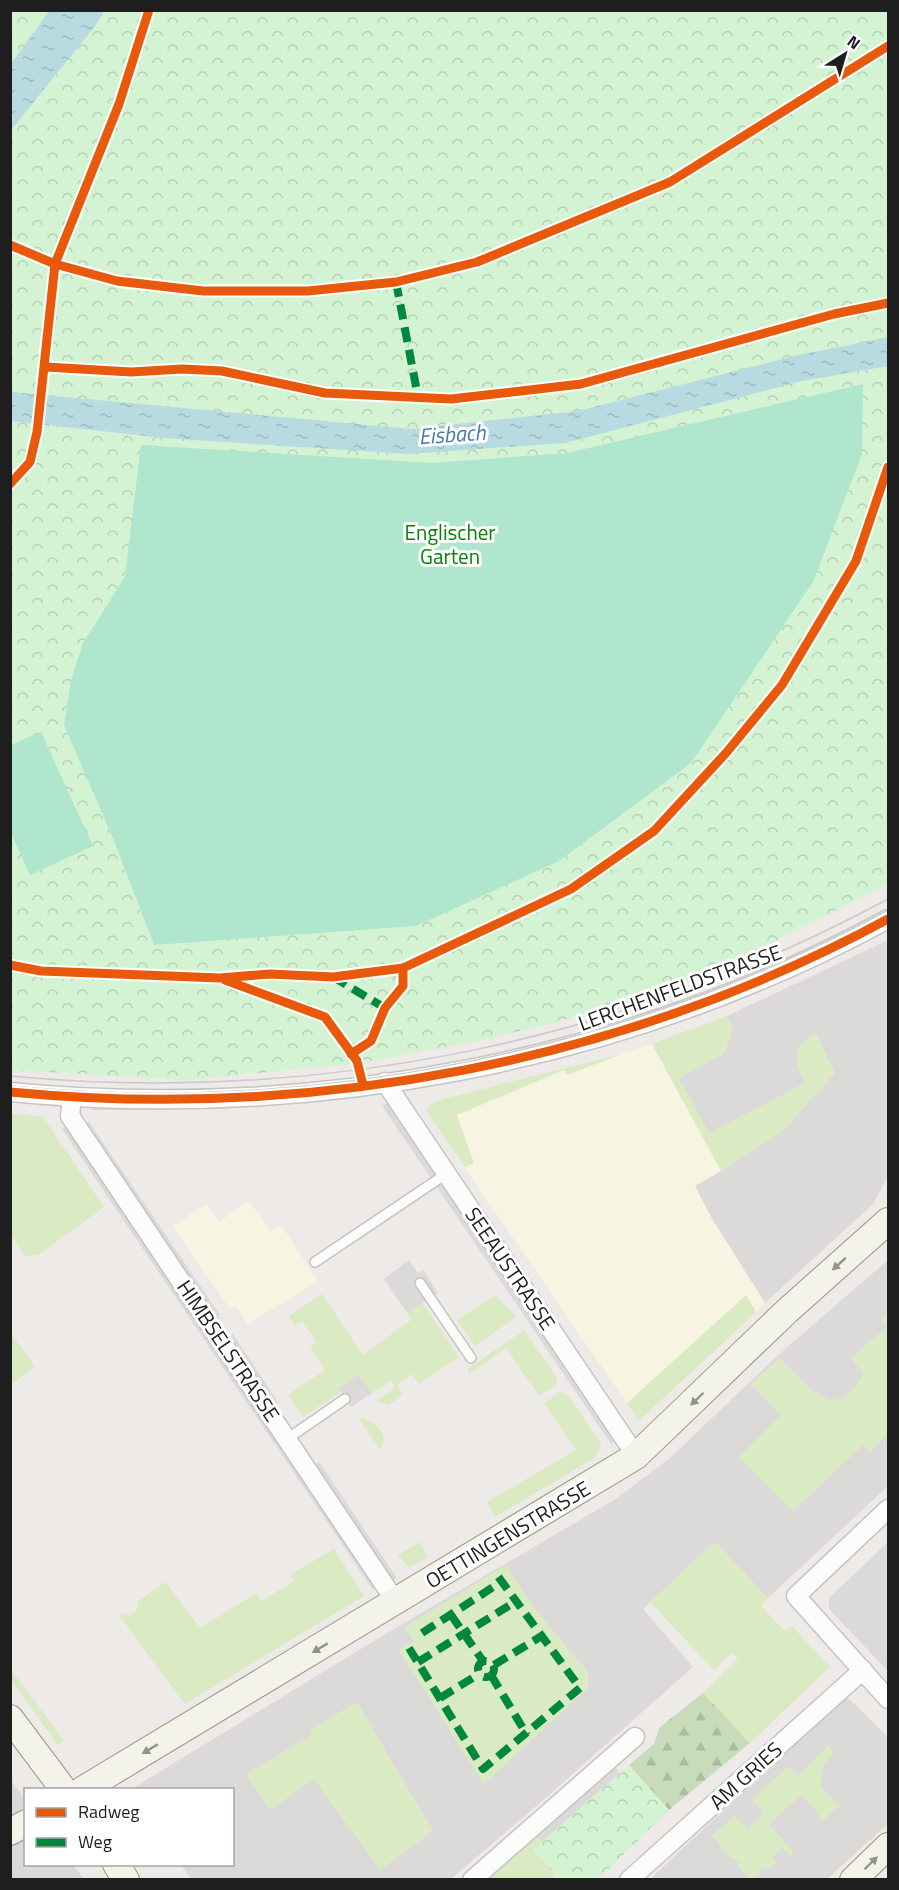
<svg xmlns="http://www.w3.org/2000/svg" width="899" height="1890" viewBox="0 0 899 1890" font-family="'Titillium Web',sans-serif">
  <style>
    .residential { fill: #dcdad8 }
    .education { fill: #f7f5e2 }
    .religious { fill: #dbdad8 }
    .grass { fill: #daebc4 }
    .forest { fill: url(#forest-firs) }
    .park { fill: url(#park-crowns) }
    .pitch { fill: #b0e6cd }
    .water { fill: url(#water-ripples) }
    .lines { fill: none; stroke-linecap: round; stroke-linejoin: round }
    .lane-casing { stroke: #c5c4c3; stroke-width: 12 }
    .street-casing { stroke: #c5c4c3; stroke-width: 21 }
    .secondary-casing { stroke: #96967e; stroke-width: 28 }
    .lane { stroke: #fcfcfb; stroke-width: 9 }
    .street { stroke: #fcfcfb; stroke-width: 18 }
    .secondary { stroke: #f3f3ea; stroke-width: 26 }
    .tram { stroke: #cacac9; stroke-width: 1.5 }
    .quiet { stroke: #00873e; stroke-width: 8; stroke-dasharray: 15 8; stroke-linecap: butt }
    .cycleway-casing { stroke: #fff; stroke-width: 13 }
    .cycleway { stroke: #e8590c; stroke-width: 9 }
    .oneway { fill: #93938e }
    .labels { text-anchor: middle; stroke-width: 6; stroke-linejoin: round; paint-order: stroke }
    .park-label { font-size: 21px; fill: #07810d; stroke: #fff }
    .street-label { font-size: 21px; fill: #1e1e1e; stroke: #fff }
    .water-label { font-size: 22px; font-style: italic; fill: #447aaa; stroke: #fff }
  </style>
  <defs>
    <pattern id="forest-firs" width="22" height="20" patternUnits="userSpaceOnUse" patternTransform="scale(1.5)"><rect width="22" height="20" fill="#c8dcbb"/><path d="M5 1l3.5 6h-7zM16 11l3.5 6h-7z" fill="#abbca0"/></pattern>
    <pattern id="park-crowns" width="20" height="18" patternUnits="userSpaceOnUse" patternTransform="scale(1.5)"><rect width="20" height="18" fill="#d4f3d3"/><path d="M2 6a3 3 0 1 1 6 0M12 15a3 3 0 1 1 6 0" fill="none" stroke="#b6d0b5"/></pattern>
    <pattern id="water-ripples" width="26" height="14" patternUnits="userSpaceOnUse" patternTransform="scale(1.5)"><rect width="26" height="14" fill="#b8dae1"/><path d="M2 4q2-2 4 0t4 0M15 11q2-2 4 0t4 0" fill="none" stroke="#9ebbc1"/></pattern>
  </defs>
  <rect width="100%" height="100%" fill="#edeae7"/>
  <g class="residential">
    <polygon points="888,940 888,1176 873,1204 765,1303 712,1219 695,1186 721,1170 652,1044 727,1016"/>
    <polygon points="888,1260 888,1486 768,1598 715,1542 643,1609 693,1667 549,1795 451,1879 191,1879 181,1865 232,1864 232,1790 130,1790 382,1636 614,1500 670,1458 777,1356"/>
    <polygon points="888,1542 888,1671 829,1609 829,1598"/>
    <polygon points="846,1696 888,1737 888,1824 827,1879 649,1880"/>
    <polygon points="10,1779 25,1799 26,1864 73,1865 84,1879 11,1879"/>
  </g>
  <g class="education">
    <polygon points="652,1044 721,1171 695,1186 712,1219 765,1303 639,1421 428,1114 427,1109 431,1104 443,1099 565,1070"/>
    <polygon points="249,1201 270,1231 281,1225 318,1281 248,1324 236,1306 230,1309 173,1226 206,1204 219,1222"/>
  </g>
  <g class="religious">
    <polygon points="276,1100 277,1105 216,1109 92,1110 93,1104"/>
    <polygon points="387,1103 616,1440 611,1444 382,1106"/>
    <polygon points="89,1122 220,1315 214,1319 85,1125"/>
    <polygon points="67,1126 378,1586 373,1590 62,1129"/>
    <polygon points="409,1260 418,1273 423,1270 438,1293 407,1313 384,1279"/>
    <polygon points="233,1334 278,1402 272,1407 226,1339"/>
    <polygon points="359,1374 372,1393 351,1407 338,1388"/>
    <polygon points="319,1462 397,1578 391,1582 313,1466"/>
    <polygon points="637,1650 642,1655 655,1654 662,1663 659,1675 662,1679 622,1715 596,1685"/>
    <polygon points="609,1761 620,1773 542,1842 531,1829"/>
    <polygon points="246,1774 256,1790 241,1801 266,1836 308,1806 319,1822 336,1810 380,1870 367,1879 267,1879 233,1836 232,1790 220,1790"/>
  </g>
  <g class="grass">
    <path d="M727 1016 733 1029 724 1054 679 1078 709 1133 805 1083C795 1061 789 1046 816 1034L835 1073 783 1131 721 1171 652 1044Z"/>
    <polygon points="625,1053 567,1075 564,1070 457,1115 474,1163 465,1167 428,1114 427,1109 431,1104 443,1099"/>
    <polygon points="10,1113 43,1117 104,1207 38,1255 25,1256 11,1235"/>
    <polygon points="322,1294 363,1355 411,1320 407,1313 423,1303 459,1357 419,1384 412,1374 397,1385 403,1395 388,1405 376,1401 395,1388 391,1380 372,1393 358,1374 338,1388 341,1392 303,1417 288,1395 325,1370 310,1347 317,1342 302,1321 295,1325 289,1316"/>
    <polygon points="495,1295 516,1317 475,1346 457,1320"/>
    <polygon points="746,1295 756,1312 639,1421 627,1403"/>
    <polygon points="888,1313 888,1433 870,1452 863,1445 793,1511 739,1457 781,1415 751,1384 779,1358 815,1394 816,1392 830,1401 835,1398 839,1401 851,1391 864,1374 851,1358 887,1327 881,1320"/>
    <polygon points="524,1330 557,1378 556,1385 539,1396 506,1348 469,1374 468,1369"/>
    <polygon points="10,1333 35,1366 11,1385 10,1385"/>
    <polygon points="560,1392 568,1395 600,1442 601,1448 593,1459 495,1517 487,1502 576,1450 544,1403"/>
    <path d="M358 1418C374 1419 391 1434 380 1449Z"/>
    <polygon points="420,1542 428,1557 411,1567 407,1566 398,1555"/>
    <polygon points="715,1542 768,1598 761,1606 785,1631 792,1626 830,1667 750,1743 703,1693 738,1659 732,1653 714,1670 650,1602"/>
    <polygon points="334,1549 364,1596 185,1704 119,1615 122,1613 129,1615 137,1610 138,1601 166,1582 200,1628 257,1593 262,1601 294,1581 291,1574"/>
    <polygon points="506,1565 532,1606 588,1672 588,1688 484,1784 399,1650 414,1641 405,1627"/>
    <polygon points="10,1668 64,1741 58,1745 11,1680"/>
    <polygon points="357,1702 433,1831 380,1870 314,1779 270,1810 246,1774 312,1735 310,1730"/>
    <polygon points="828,1745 834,1753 823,1765 821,1788 840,1805 822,1822 817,1816 819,1813 801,1795 769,1824 794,1852 790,1856 782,1848 772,1857 777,1862 771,1867 761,1868 759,1875 750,1879 739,1868 738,1860 730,1857 712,1836 734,1816 747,1829 764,1813 752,1800 788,1766 798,1776"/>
    <polygon points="536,1835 542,1842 533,1850 557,1875 552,1879 481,1880"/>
  </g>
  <polygon class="forest" points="703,1693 750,1743 669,1810 629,1765 654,1744 660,1727"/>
  <g class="park">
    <polygon points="10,11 888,11 888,884 729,964 624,1005 484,1040 355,1064 184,1080 11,1070"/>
    <polygon points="629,1765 669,1810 598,1879 560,1879 533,1850"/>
  </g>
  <g class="pitch">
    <polygon points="863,384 862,454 813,582 691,763 559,861 416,926 154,945 115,843 64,725 71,680 83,643 125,577 141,445 432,463 567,453"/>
    <polygon points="41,732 93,846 30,875 11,833 11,745"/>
  </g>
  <g class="water">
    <polygon points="49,11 104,11 96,25 11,130 11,64"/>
    <polygon points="888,337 888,366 802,381 565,443 408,454 164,438 11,421 11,392 411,429 578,411 794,356"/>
  </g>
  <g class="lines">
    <g class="lane-casing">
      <g id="lane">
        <polyline points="315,1262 446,1174"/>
        <polyline points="420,1283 471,1358"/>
        <polyline points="287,1439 345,1399"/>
      </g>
    </g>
    <g class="street-casing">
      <g id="street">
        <polyline points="385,1082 636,1456"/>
        <path d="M10 1092C311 1121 623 1063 888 919"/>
        <polyline points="72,1097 70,1116 396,1602"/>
        <polyline points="888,1509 796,1596 888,1699"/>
        <polyline points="472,1880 635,1737"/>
        <polyline points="629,1880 863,1670"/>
      </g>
    </g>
    <g class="secondary-casing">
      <g id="secondary">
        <polyline points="10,1718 64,1790"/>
        <polyline points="82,1790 636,1456 787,1311 888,1221"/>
        <polyline points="10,1832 26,1823"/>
        <polyline points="116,1864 126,1880"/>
        <polyline points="853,1880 888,1846"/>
      </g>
    </g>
    <use href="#lane" class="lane"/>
    <use href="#street" class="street"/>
    <use href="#secondary" class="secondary"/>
    <g class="tram">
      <path d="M10 1076C313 1105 621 1043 888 899"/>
      <path d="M10 1086C311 1115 622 1054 888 910"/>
    </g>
    <g class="quiet">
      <polyline points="396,282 418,397"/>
      <polyline points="333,977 385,1008"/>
      <polyline points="451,1615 483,1661"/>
      <polyline points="422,1633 501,1582"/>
      <polyline points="409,1648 483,1769 580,1688 494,1571"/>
      <circle cx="486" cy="1669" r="8"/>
      <polyline points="418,1662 515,1602"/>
      <polyline points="494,1665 540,1637"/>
      <polyline points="491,1675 527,1735"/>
      <polyline points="440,1698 479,1674"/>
    </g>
    <g class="cycleway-casing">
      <g id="cycleway">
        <polyline points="10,245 55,264 117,281 203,291 308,291 396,282 477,262 670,182 888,46"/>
        <polyline points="46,367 131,372 182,369 222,371 325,393 451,399 581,384 834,314 888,303"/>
        <polyline points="10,484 30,462 37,432 55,264 119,104 149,10"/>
        <polyline points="10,965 41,971 220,978 270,974 333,977 403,968 571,889 654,831 726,753 782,685 856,561 888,467"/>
        <polyline points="225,980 325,1017 357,1061 363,1085"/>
        <polyline points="351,1054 371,1041 385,1008 403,986 403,968"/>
        <path d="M10 1092C311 1121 623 1063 888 919"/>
      </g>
    </g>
    <use href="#cycleway" class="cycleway"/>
  </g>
  <defs><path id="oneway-solid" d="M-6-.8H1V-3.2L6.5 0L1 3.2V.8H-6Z" transform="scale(1.5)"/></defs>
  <g class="oneway">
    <use href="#oneway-solid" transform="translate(839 1264) rotate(138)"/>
    <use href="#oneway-solid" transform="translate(697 1399) rotate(136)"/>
    <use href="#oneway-solid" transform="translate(320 1648) rotate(149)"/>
    <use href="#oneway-solid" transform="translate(150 1749) rotate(149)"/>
    <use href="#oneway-solid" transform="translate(871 1863) rotate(-44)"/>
  </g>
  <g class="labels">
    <g class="park-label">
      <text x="450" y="540">Englischer<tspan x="450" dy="24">Garten</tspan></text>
    </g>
    <g class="street-label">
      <text transform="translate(680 988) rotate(-20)" y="7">LERCHENFELDSTRASSE</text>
      <text transform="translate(510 1269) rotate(56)" y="7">SEEAUSTRASSE</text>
      <text transform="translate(228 1351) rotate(56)" y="7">HIMBSELSTRASSE</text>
      <text transform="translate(508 1535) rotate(-31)" y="7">OETTINGENSTRASSE</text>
      <text transform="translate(746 1776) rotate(-42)" y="7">AM GRIES</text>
    </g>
    <g class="water-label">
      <text transform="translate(452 434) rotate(-4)" y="8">Eisbach</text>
    </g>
  </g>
  <rect width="899" height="1890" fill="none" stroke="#1e1e1e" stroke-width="24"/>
  <rect x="24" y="1788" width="210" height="78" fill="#ffffff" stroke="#a5a5a5" stroke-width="1.5"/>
  <rect x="36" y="1808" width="30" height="9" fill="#e8590c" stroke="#a5a5a5" stroke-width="1.5"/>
  <text x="78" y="1818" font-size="18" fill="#1e1e1e">Radweg</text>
  <rect x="36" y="1838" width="30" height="9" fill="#00873e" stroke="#a5a5a5" stroke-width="1.5"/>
  <text x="78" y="1848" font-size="18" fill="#1e1e1e">Weg</text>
  <g transform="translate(845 54) rotate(37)" stroke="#ffffff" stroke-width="4.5" paint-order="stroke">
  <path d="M0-4.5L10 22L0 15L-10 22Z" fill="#1e1e1e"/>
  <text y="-9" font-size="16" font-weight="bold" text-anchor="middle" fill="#1e1e1e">N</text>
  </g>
</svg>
